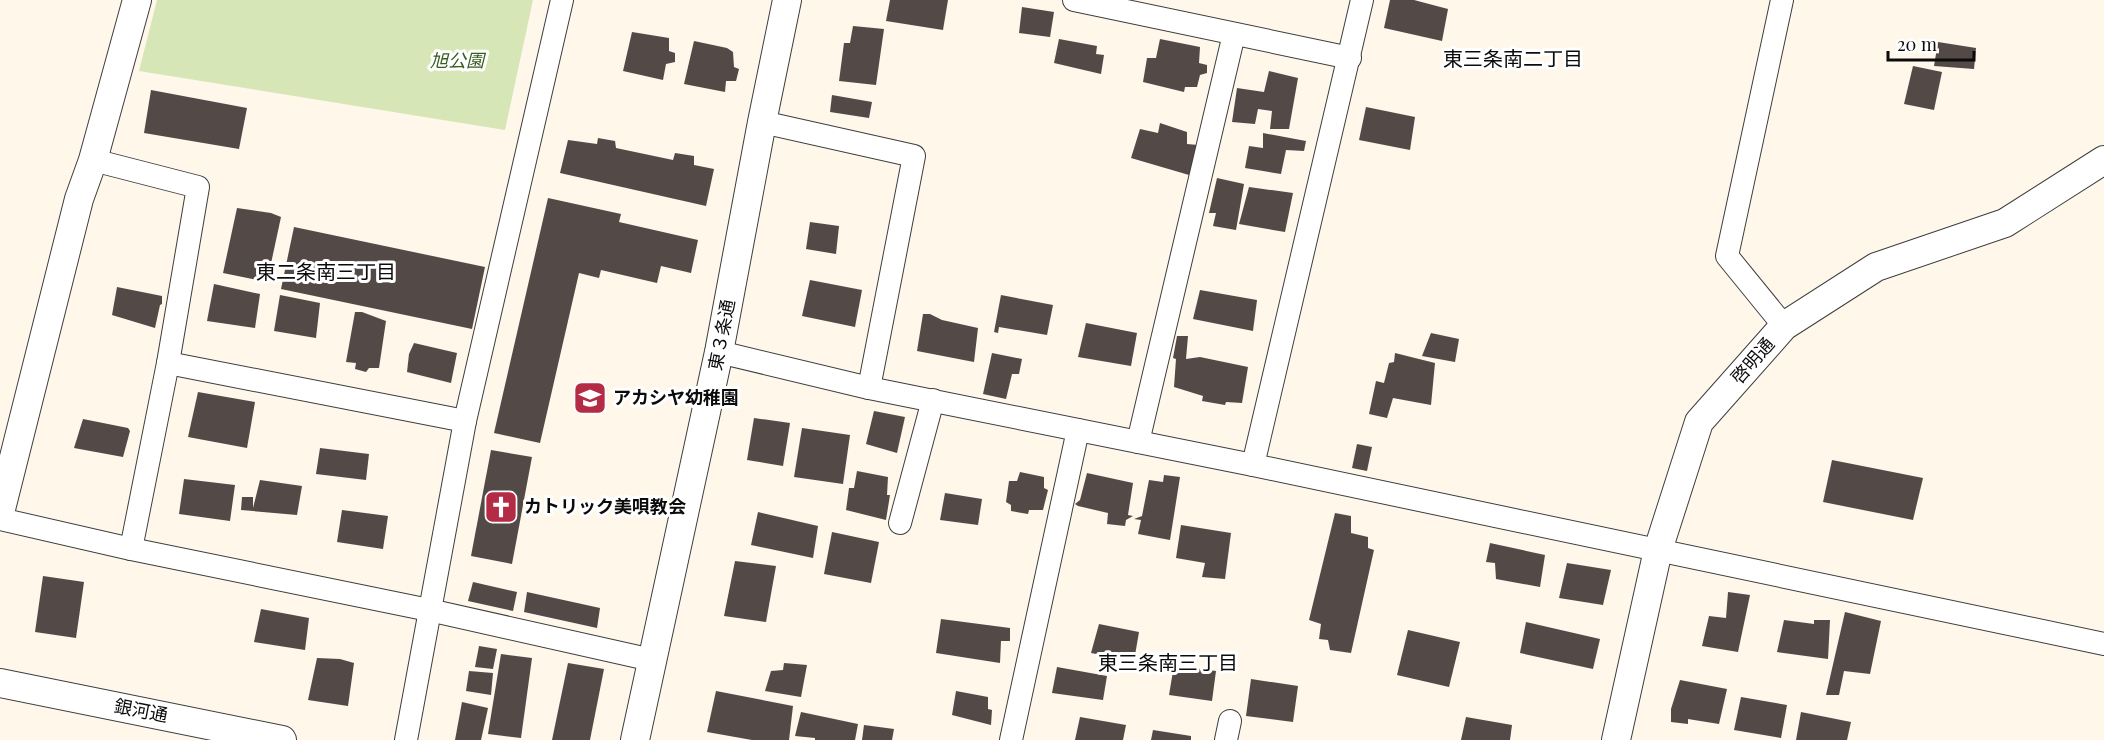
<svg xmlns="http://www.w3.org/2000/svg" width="2104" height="740" viewBox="0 0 2104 740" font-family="'Playfair Display','Noto Sans JP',serif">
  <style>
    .green { fill: #d6e6b6 }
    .building { fill: #534a48 }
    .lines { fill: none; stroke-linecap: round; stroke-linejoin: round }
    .minor-casing { stroke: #3e3e3e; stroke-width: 24 }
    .tertiary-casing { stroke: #3e3e3e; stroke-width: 30 }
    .minor { stroke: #fff; stroke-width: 22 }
    .tertiary { stroke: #fff; stroke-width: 28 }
    .labels { text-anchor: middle; stroke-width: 6; stroke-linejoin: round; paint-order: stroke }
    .park-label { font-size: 18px; font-style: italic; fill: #365e1f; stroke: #fff }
    .street-label { font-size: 18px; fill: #0b0b0b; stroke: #fff }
    .poi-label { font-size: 18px; font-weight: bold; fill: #0b0b0b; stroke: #fff; text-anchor: start }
    .neighbourhood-label { font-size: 20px; fill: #0b0b0b; stroke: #fff }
  </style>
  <rect width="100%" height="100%" fill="#fef7ea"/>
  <polygon class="green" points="157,0 533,0 505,130 139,71"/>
  <g class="building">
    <polygon points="890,0 948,0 943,30 886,21"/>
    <polygon points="1390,0 1414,0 1448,9 1442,41 1384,28"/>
    <polygon points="1022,7 1054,12 1050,37 1019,33"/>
    <polygon points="853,26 884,29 876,85 839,81 844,43 850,43"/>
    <polygon points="632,32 669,38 669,51 675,53 675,62 666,64 663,80 623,71"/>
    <polygon points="1059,39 1097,46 1096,54 1104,55 1101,74 1054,63"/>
    <polygon points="1160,39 1200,47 1199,63 1207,65 1207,73 1200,75 1197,87 1185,87 1184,92 1143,82 1147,58 1156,58"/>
    <polygon points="694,41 727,48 733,52 734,67 739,69 736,81 726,81 725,92 684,84"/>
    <polygon points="1938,42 1976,48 1974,69 1934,66"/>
    <polygon points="1913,66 1942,72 1934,110 1904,104"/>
    <polygon points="1269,71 1298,78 1289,129 1270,129 1272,111 1258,109 1255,124 1232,122 1237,88 1264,92"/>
    <polygon points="151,90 247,108 239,149 144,133"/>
    <polygon points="832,95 872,102 869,118 830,112"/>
    <polygon points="1366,107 1415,117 1410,150 1359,140"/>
    <polygon points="1160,123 1187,132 1187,144 1198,145 1189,175 1131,158 1140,129 1158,133"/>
    <polygon points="1263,133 1306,141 1304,151 1286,150 1281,174 1245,168 1249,146 1263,148"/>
    <polygon points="598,138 615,141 616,148 673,160 675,153 694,156 694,165 714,169 706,206 560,173 568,140 597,144"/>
    <polygon points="1217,178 1244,184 1236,230 1213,226 1216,213 1209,213"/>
    <polygon points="1249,187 1293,193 1285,232 1239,224"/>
    <polygon points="548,198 621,214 619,222 698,240 691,273 661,266 657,283 601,270 599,278 579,273 540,443 494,433"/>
    <polygon points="237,208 271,213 281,217 267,282 223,273"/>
    <polygon points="810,222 839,226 836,254 806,249"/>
    <polygon points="294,227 485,267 472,329 281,289"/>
    <polygon points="810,280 862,290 855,327 802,316"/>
    <polygon points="214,284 260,294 255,328 207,321"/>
    <polygon points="117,287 162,296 162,304 160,305 155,328 112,315"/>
    <polygon points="1200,290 1257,300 1253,331 1193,319"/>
    <polygon points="280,295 320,303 316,338 274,331"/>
    <polygon points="1001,295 1053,305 1047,335 999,327 998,333 994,332"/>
    <polygon points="355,312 362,312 386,321 379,368 369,368 366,372 355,369 356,363 346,362"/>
    <polygon points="923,314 930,314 942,320 978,328 974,362 917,351"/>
    <polygon points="1086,323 1137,333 1131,366 1078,357"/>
    <polygon points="1431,333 1459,339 1455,362 1422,356"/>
    <polygon points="1177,336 1188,336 1186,359 1200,357 1248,367 1242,403 1226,402 1225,405 1202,401 1203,396 1174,387 1176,359 1173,358"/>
    <polygon points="414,343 457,353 451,383 407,372 409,354"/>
    <polygon points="992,353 1022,359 1019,374 1012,374 1006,399 983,394"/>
    <polygon points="1395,353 1435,363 1431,405 1393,398 1387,418 1369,414 1376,381 1384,383 1389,363 1394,362"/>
    <polygon points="198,392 255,402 247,448 188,437"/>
    <polygon points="874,411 905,417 897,453 866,444"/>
    <polygon points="754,418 790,423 783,466 747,460"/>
    <polygon points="83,419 128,428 130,431 123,457 74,448"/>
    <polygon points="802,428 850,435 843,484 794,477"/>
    <polygon points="1357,444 1372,447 1367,471 1352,468"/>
    <polygon points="320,448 369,454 366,480 316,474"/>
    <polygon points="491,450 532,457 512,564 471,556"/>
    <polygon points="1832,460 1923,478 1913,520 1823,502"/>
    <polygon points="857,471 888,477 887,495 890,495 886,520 846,510 849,488 854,488"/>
    <polygon points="1020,472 1044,477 1044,488 1048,490 1043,510 1029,510 1028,514 1011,511 1011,505 1006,502 1009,481 1017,481"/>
    <polygon points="1087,473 1133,483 1128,515 1133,516 1126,520 1125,526 1107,524 1108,513 1078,506 1075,504 1080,500"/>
    <polygon points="1164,475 1180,477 1170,540 1138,534 1141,520 1134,519 1142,516 1149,480 1163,482"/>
    <polygon points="184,479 235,485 230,521 179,514"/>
    <polygon points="260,480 302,486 297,515 241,510 242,497 253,497 253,508"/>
    <polygon points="945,493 982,499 978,525 940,520"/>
    <polygon points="342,510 388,516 383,549 337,542"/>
    <polygon points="758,512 818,526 813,558 751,545"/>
    <polygon points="1335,513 1351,516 1351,533 1368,537 1368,548 1374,550 1351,653 1330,650 1328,640 1319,639 1321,624 1309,620"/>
    <polygon points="1181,525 1231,533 1225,579 1202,577 1205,563 1176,558"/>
    <polygon points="832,532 879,542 871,583 824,574"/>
    <polygon points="1490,543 1545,555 1540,587 1496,579 1495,563 1486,562"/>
    <polygon points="735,561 776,566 766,622 724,616"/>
    <polygon points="1567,563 1611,570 1603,605 1559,598"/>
    <polygon points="43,576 84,582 76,638 35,632"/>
    <polygon points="473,582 517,592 513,611 468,601"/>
    <polygon points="527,592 600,608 597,628 524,612"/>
    <polygon points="1728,592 1750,595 1738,652 1702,646 1709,616 1726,618"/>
    <polygon points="261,609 309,618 305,650 254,642"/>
    <polygon points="1845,612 1881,621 1870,674 1844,671 1839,695 1826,695"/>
    <polygon points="941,619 1010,628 1010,641 1001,641 1000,663 936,653"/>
    <polygon points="1784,620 1814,624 1814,620 1830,620 1828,659 1777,652"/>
    <polygon points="1526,622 1600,639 1593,669 1520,653"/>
    <polygon points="1099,624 1139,632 1134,661 1091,653"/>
    <polygon points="1408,630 1460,642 1449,687 1397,675"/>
    <polygon points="479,646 497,649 493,669 475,667"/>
    <polygon points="501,654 532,658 521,738 488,734"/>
    <polygon points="317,658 340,659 354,663 348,706 308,700"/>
    <polygon points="568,663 604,669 590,740 552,740"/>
    <polygon points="784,663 807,665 801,697 765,691 771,671 783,670"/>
    <polygon points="1174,665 1216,671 1212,701 1169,695"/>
    <polygon points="1057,667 1107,676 1103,700 1052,693"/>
    <polygon points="469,671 493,673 491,695 466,691"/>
    <polygon points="1251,679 1298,686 1293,722 1246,716"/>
    <polygon points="1680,680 1727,689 1719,724 1688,719 1688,724 1671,722 1671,709"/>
    <polygon points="716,691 793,706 789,740 752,740 707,732"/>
    <polygon points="956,691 988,697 988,709 992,710 991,725 952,715"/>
    <polygon points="1741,697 1787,705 1781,738 1734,730"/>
    <polygon points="462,702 488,708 481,740 455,740"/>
    <polygon points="801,712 858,724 855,740 815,740 815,738 795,736"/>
    <polygon points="1801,712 1851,722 1847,740 1796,740"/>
    <polygon points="1080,717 1126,725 1123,740 1075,740"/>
    <polygon points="1466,717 1512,725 1510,740 1461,740"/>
    <polygon points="864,725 894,729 892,740 862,740"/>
    <polygon points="1153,730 1191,736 1191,740 1151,740"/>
  </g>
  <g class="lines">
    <g class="minor-casing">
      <g id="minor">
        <polyline points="1074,0 1350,58"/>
        <polyline points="1782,0 1727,256 1784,326"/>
        <polyline points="762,122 914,156 869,388"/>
        <polyline points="93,160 198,187 168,363 131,549"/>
        <polyline points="719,352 869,388 1253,465 2104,644"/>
        <polyline points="168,363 465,421"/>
        <polyline points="1138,442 1234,34"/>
        <polyline points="1253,465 1362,0"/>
        <polyline points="0,519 131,549 429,610 652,660"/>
        <polyline points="900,523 933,400"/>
        <polyline points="406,740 465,421 562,0"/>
        <polyline points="1011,740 1078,430"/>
        <polyline points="1226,740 1230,721"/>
      </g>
    </g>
    <g class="tertiary-casing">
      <g id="tertiary">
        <polyline points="0,513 79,199 93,160 137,0"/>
        <polyline points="0,683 282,740"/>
        <polyline points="635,740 719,352 762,122 787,0"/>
        <polyline points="1616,740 1658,550 1699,422 1784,326 1876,267 2005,223 2104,160"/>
      </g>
    </g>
    <use href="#minor" class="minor"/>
    <use href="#tertiary" class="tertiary"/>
  </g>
  <defs>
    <g id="school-square" transform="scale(1.725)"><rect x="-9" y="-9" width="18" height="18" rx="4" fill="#b32b45" stroke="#fff"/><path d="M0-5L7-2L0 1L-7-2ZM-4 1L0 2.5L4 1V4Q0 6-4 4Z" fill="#fff"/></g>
    <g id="church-square" transform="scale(1.725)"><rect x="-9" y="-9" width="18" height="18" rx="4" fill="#b32b45" stroke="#fff"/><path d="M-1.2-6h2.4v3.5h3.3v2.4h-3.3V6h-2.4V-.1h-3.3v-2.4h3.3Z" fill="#fff"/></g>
  </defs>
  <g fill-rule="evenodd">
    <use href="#school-square" x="590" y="398"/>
    <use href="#church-square" x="501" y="507"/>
  </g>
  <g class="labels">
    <g class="park-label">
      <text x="457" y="67">旭公園</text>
    </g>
    <g class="street-label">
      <text transform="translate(722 335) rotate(-79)" y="6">東３条通</text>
      <text transform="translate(1753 361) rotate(-49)" y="6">啓明通</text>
      <text transform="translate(141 711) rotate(11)" y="6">銀河通</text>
    </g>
    <g class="poi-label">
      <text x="613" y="404">アカシヤ幼稚園</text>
      <text x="524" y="513">カトリック美唄教会</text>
    </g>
    <g class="neighbourhood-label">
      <text x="1513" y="66">東三条南二丁目</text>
      <text x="326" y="279">東二条南三丁目</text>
      <text x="1168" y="670">東三条南三丁目</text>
    </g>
  </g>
  <path d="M1888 51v9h86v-9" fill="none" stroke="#0b0b0b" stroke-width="3"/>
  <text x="1897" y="51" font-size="18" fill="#0b0b0b" stroke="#ffffff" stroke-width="4.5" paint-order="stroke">20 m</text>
</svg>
